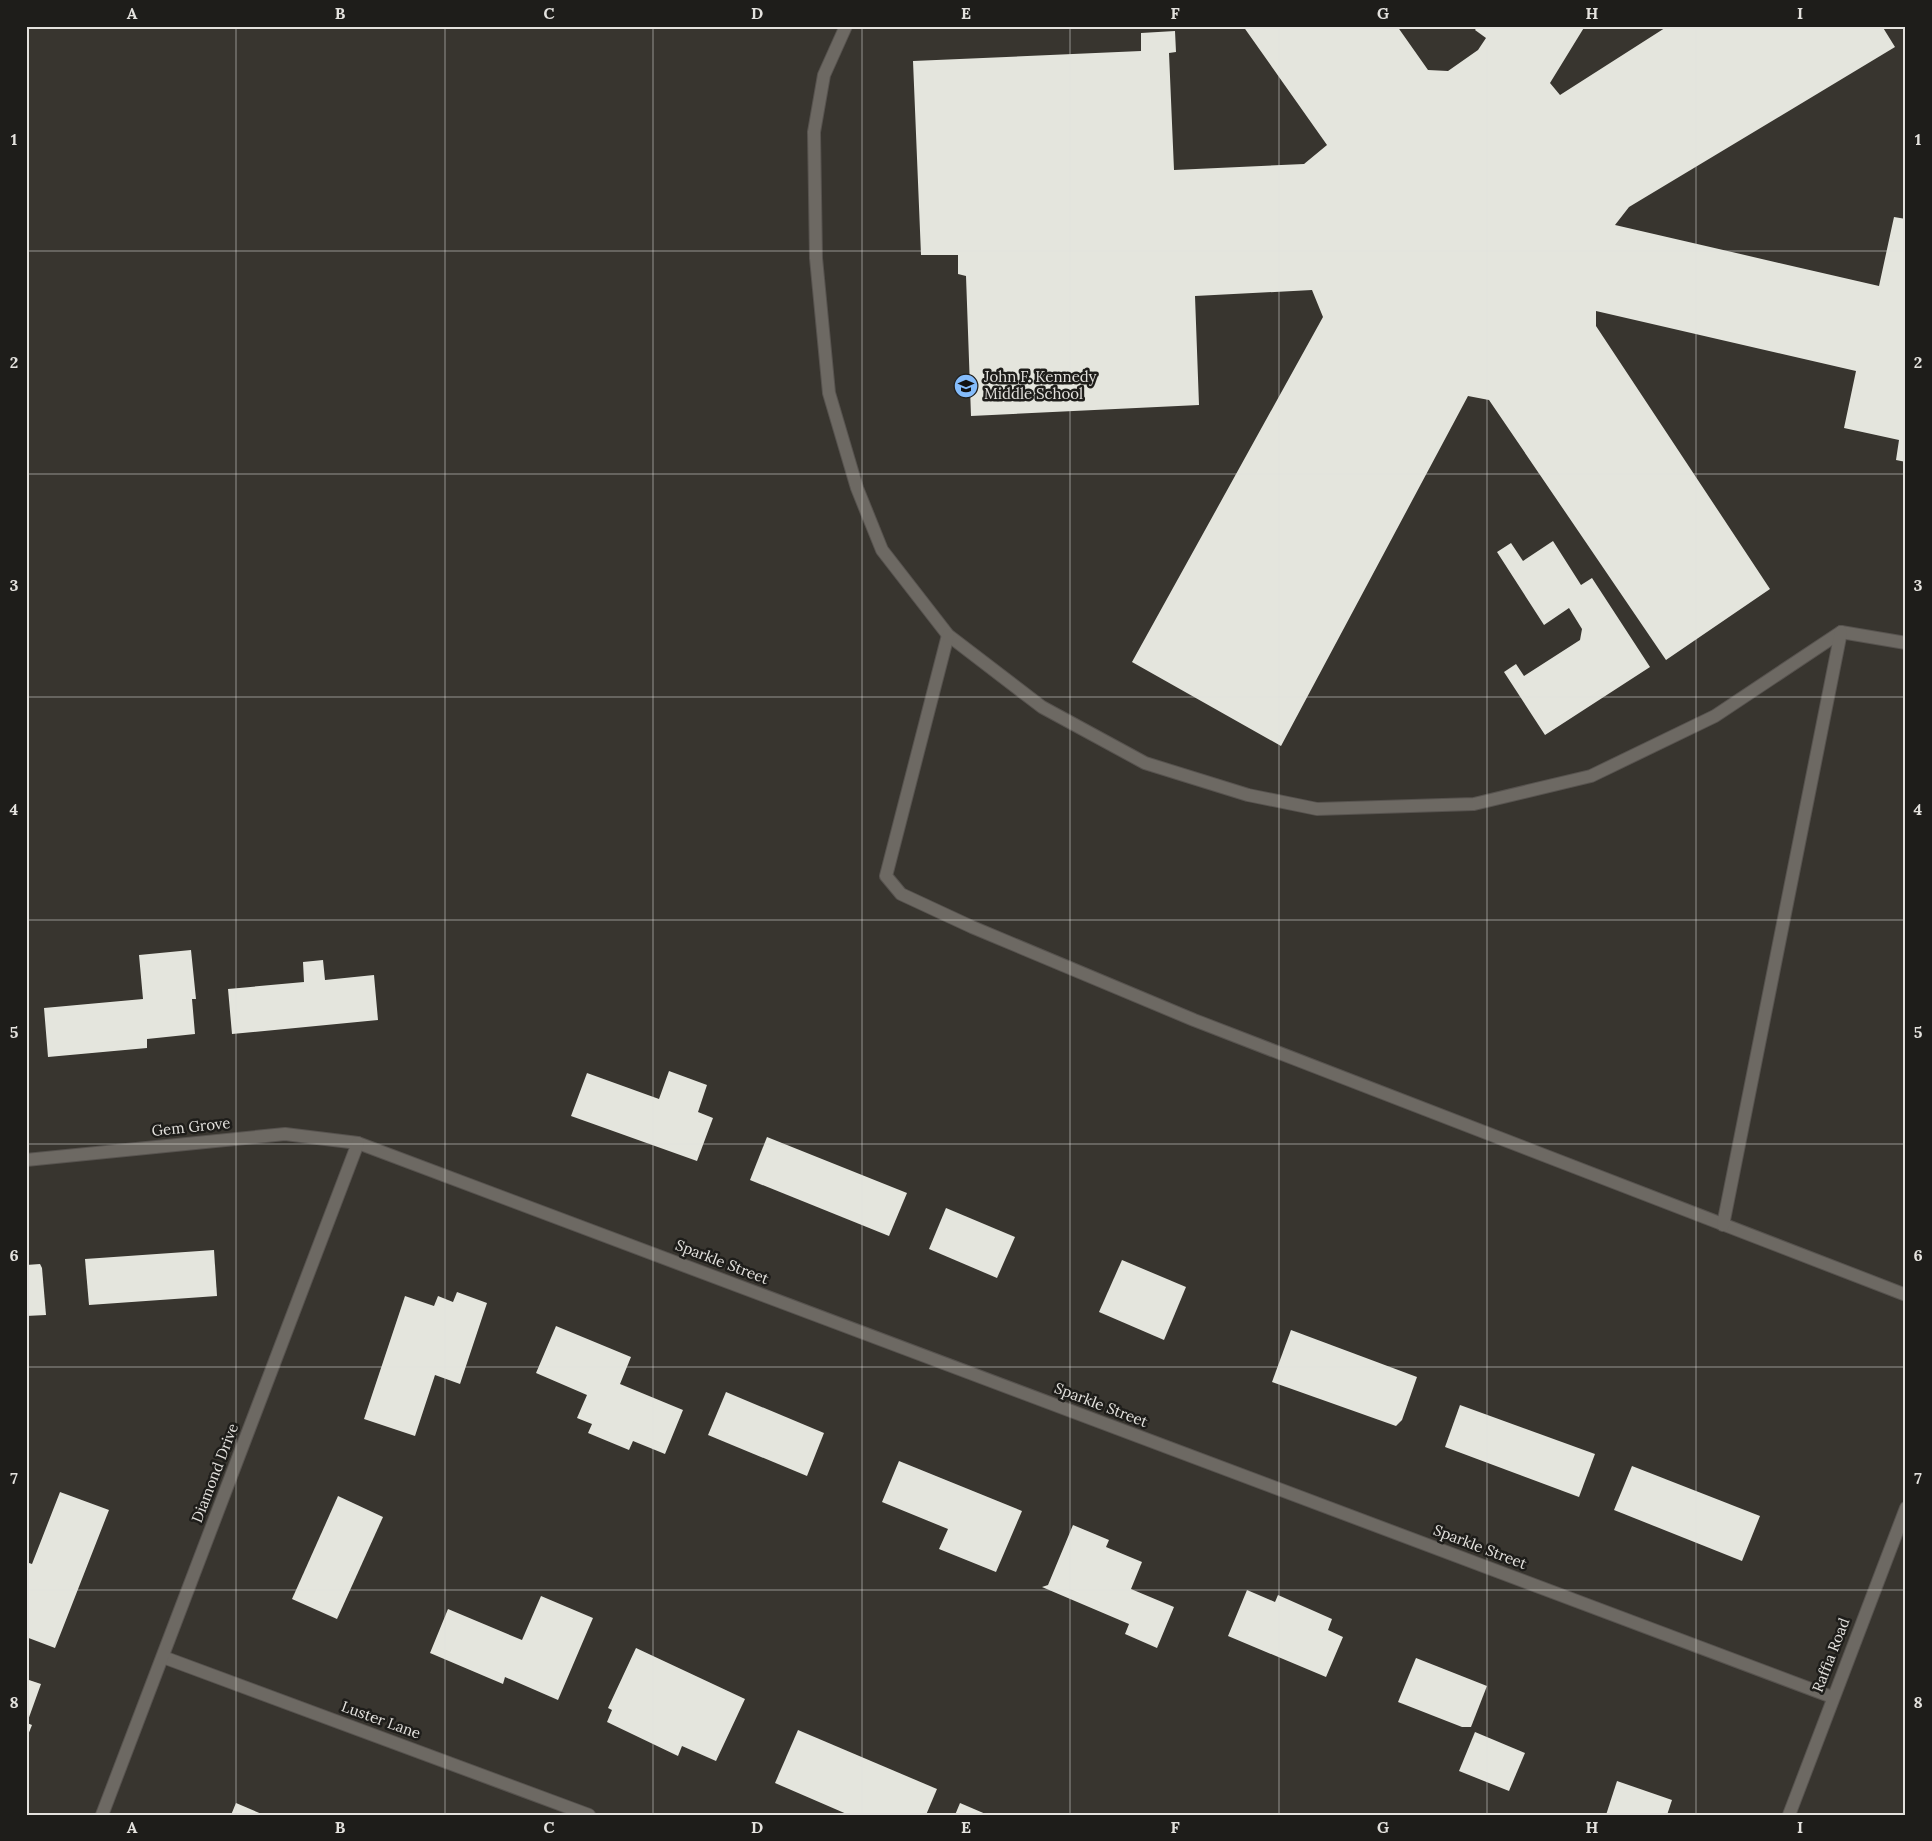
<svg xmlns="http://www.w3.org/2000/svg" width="1932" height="1841" viewBox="0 0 1932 1841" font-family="Lora,serif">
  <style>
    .building { fill: #e4e5dd }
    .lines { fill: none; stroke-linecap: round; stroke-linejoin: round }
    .lane-casing { stroke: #57534f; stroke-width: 14 }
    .street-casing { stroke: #57534f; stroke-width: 14 }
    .secondary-casing { stroke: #57534f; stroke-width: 14 }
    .lane { stroke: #6d6963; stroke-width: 12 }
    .street { stroke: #6d6963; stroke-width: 12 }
    .secondary { stroke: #6d6963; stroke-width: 12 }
    .grid { fill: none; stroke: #e4e2de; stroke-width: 1; stroke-opacity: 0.55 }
    .labels { text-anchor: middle; stroke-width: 5; stroke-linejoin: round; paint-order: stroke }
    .poi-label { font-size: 15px; fill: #e4e2de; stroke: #1e1d1a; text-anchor: start }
    .street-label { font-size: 15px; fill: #e4e2de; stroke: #1e1d1a }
    .neatline { fill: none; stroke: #e4e2de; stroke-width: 2 }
    .grid-label { font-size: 16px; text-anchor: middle; font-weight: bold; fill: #e4e2de }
  </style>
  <rect width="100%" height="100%" fill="#38352f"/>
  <g class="building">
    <polygon points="1243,26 1397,26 1428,70 1448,71 1478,50 1486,38 1475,30 1478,26 1585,26 1550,83 1560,95 1668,26 1882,26 1895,47 1629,207 1615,225 1879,286 1894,217 1906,219 1906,462 1896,460 1899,440 1844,428 1856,371 1596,311 1596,326 1770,589 1666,660 1489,400 1468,396 1281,746 1132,662 1323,317 1312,290 1195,296 1199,405 971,416 966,276 958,274 958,255 921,255 913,61 1141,51 1141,33 1175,31 1176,52 1169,53 1174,170 1304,164 1327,145"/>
    <polygon points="1553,541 1581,585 1592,578 1650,667 1545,735 1504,672 1516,664 1524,676 1580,640 1582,629 1569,608 1544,625 1497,552 1511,543 1523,561"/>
    <polygon points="191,950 196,999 192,999 195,1034 147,1039 147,1048 48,1057 44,1008 143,999 139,955"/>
    <polygon points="323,960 325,980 374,975 378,1020 232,1034 228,989 304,982 303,962"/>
    <polygon points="669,1071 707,1085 698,1112 713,1118 697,1161 571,1116 587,1073 659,1099"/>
    <polygon points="767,1137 907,1193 889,1236 750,1180"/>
    <polygon points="946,1208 1015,1237 997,1278 929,1249"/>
    <polygon points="214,1250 217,1296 89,1305 85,1259"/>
    <polygon points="1122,1260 1186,1287 1164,1340 1099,1312"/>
    <polygon points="40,1264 42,1268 46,1315 26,1316 26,1265"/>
    <polygon points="457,1292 487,1303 460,1384 435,1375 415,1436 364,1419 405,1296 434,1306 438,1296 453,1302"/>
    <polygon points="556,1326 631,1357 620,1384 683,1410 665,1454 633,1441 629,1450 588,1433 592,1424 577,1418 587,1395 536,1373"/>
    <polygon points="1291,1330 1417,1377 1402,1420 1396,1426 1272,1382"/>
    <polygon points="726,1392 824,1433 807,1476 708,1435"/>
    <polygon points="1460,1405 1595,1454 1579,1497 1445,1447"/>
    <polygon points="899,1461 1022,1511 996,1572 939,1549 948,1529 882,1502"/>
    <polygon points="1632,1466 1760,1516 1742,1561 1614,1510"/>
    <polygon points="60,1492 109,1510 55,1648 26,1637 26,1562 32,1564"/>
    <polygon points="338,1496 383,1517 337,1619 292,1599"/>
    <polygon points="1073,1525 1109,1540 1106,1547 1142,1562 1131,1589 1174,1607 1157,1648 1125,1634 1129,1624 1042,1587 1048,1585"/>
    <polygon points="1247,1590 1275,1602 1278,1595 1332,1619 1328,1630 1343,1637 1326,1677 1228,1636"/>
    <polygon points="541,1596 593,1618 558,1700 505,1677 503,1684 430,1653 448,1609 522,1640"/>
    <polygon points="636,1648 745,1699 716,1761 682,1746 678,1756 607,1722 612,1710 608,1708"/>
    <polygon points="1416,1658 1487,1686 1471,1727 1462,1727 1398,1702"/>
    <polygon points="26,1679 41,1684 27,1723 32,1725 26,1740"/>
    <polygon points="798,1730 937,1789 926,1815 849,1815 775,1783"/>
    <polygon points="1475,1732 1525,1753 1509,1791 1459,1771"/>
    <polygon points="1617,1781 1672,1800 1667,1815 1606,1815"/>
    <polygon points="236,1803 264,1815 231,1815"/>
    <polygon points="960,1803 988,1815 955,1815"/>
  </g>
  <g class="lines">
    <g class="lane-casing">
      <g id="lane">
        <polyline points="846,26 824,75 814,132 816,258 829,393 857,488 882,550 948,635 1042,707 1145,763 1248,795 1317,809 1474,804 1591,776 1715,716 1841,632 1906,643"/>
        <polyline points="948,635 886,876 901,894 972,927 1194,1020 1906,1295"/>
        <polyline points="1723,1225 1841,632"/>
      </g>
    </g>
    <g class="street-casing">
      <g id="street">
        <polyline points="26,1160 285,1134 358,1143 1832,1697"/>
        <polyline points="163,1657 589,1815"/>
        <polyline points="102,1815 358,1143"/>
      </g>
    </g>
    <g class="secondary-casing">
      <polyline id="secondary" points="1789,1815 1906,1508"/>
    </g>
    <use href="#lane" class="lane"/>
    <use href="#street" class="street"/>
    <use href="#secondary" class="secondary"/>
  </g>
  <path class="grid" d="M236 26V1815M445 26V1815M653 26V1815M862 26V1815M1070 26V1815M1279 26V1815M1487 26V1815M1696 26V1815M26 251H1906M26 474H1906M26 697H1906M26 920H1906M26 1144H1906M26 1367H1906M26 1590H1906"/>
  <defs>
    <g id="school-disc" transform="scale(1.25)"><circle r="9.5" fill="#84bcfb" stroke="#1e1d1a"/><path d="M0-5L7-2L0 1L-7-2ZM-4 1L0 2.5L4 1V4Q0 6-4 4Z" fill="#111"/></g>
  </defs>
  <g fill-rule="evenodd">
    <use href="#school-disc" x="966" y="386"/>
  </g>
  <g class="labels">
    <g class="poi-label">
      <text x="984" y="382">John F. Kennedy<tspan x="984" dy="17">Middle School</tspan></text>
    </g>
    <g class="street-label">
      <text transform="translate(191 1127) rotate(-6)" y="5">Gem Grove</text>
      <text transform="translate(722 1262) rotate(21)" y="5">Sparkle Street</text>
      <text transform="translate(1101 1405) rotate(21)" y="5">Sparkle Street</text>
      <text transform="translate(215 1473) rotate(-69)" y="5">Diamond Drive</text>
      <text transform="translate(1480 1547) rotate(21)" y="5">Sparkle Street</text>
      <text transform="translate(1831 1655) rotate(-69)" y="5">Raffia Road</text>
      <text transform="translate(381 1720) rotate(20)" y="5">Luster Lane</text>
    </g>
  </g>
  <rect width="1932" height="1841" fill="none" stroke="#1e1d1a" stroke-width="55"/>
  <rect x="28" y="28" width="1876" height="1786" class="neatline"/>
  <g class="grid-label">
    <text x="132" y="19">A</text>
    <text x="340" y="19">B</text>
    <text x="549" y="19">C</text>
    <text x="757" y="19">D</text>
    <text x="966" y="19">E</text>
    <text x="1175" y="19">F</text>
    <text x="1383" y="19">G</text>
    <text x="1592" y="19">H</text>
    <text x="1800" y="19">I</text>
    <text x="14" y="145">1</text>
    <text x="1918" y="145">1</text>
    <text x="14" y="368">2</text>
    <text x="1918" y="368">2</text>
    <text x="14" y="591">3</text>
    <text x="1918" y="591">3</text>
    <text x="14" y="815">4</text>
    <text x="1918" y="815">4</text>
    <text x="14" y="1038">5</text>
    <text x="1918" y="1038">5</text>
    <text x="14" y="1261">6</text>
    <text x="1918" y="1261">6</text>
    <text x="14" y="1484">7</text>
    <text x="1918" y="1484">7</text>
    <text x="14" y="1708">8</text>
    <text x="1918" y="1708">8</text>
    <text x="132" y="1833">A</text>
    <text x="340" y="1833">B</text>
    <text x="549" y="1833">C</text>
    <text x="757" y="1833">D</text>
    <text x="966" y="1833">E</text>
    <text x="1175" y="1833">F</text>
    <text x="1383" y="1833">G</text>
    <text x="1592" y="1833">H</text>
    <text x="1800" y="1833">I</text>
  </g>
</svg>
